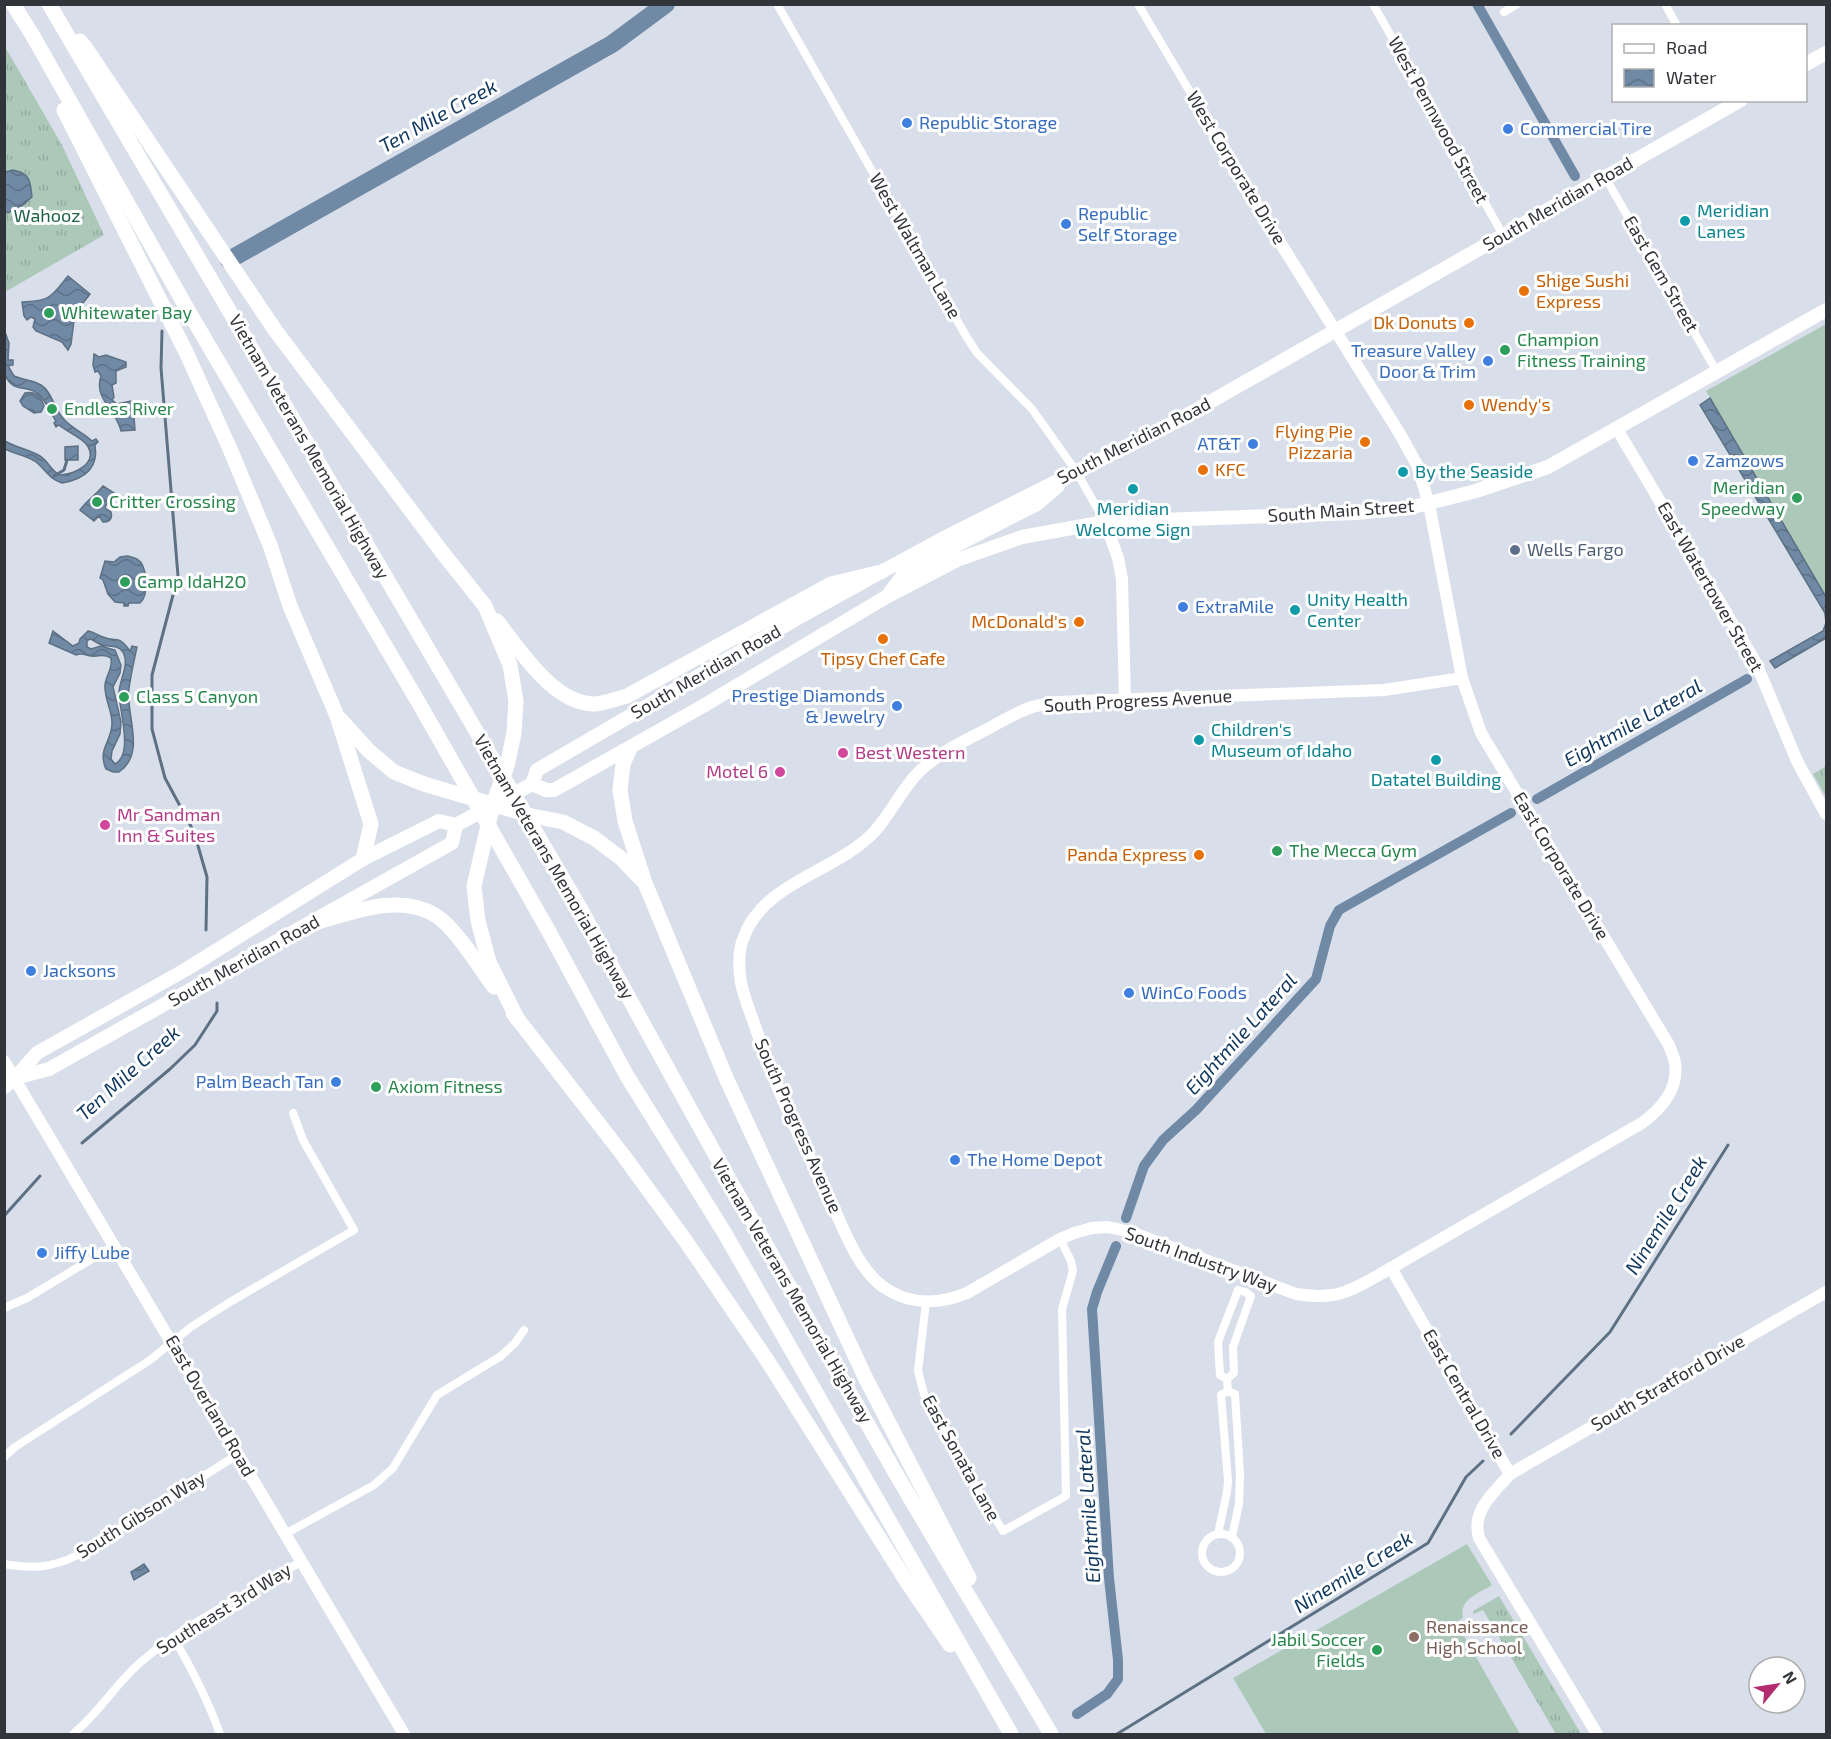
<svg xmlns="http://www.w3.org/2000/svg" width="1831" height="1739" viewBox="0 0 1831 1739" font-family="'Exo 2',sans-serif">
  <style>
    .grass { fill: url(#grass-tufts) }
    .garden { fill: #acc8b9 }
    .water { fill: url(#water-waves); stroke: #5d7084; stroke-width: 1.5; fill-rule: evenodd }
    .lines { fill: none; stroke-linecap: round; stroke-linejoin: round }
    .stream { stroke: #5d7084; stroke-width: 3 }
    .canal { stroke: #7089a5; stroke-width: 10 }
    .river { stroke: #7089a5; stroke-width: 18 }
    .street { stroke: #fff; stroke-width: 8 }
    .secondary { stroke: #fff; stroke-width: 12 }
    .primary { stroke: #fff; stroke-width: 14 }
    .highway { stroke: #fff; stroke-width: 15 }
    .shop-dot { fill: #3f7fe0; stroke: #fff; stroke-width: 2 }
    .culture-dot { fill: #0f9aa8; stroke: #fff; stroke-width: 2 }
    .food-dot { fill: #e8710a; stroke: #fff; stroke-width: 2 }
    .leisure-dot { fill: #2e9e5b; stroke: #fff; stroke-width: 2 }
    .service-dot { fill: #5c6f8a; stroke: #fff; stroke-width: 2 }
    .hotel-dot { fill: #d1479c; stroke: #fff; stroke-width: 2 }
    .education-dot { fill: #8d6e63; stroke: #fff; stroke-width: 2 }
    .labels { text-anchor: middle; stroke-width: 6; stroke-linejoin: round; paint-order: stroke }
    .street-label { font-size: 18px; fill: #313438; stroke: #fff }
    .shop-label { font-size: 18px; fill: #366cbe; stroke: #fff; text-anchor: start }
    .culture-label { font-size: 18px; fill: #0d838f; stroke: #fff; text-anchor: start }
    .park-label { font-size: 18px; fill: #1e6246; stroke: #fff }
    .food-label { font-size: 18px; fill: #c56008; stroke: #fff; text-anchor: end }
    .leisure-label { font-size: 18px; fill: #27864d; stroke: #fff; text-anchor: start }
    .service-label { font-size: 18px; fill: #4e5e75; stroke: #fff; text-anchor: start }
    .hotel-label { font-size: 18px; fill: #b23c85; stroke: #fff; text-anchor: start }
    .education-label { font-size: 18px; fill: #785e54; stroke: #fff; text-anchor: start }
    .water-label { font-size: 20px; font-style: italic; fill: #11385f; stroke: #fff }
  </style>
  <defs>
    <pattern id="grass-tufts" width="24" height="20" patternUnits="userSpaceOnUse" patternTransform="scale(1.5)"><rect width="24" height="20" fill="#acc8b9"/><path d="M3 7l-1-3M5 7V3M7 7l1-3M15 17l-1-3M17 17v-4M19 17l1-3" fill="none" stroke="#94aca0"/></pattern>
    <pattern id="water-waves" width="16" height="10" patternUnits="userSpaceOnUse" patternTransform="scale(1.5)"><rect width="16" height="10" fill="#7089a5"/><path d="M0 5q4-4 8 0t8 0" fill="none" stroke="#5d7187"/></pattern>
  </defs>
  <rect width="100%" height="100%" fill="#d9dfea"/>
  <g class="grass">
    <polygon points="4,45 62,145 104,235 5,292"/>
    <polygon points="1826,766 1826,797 1813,774"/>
    <polygon points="1499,1596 1581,1734 1556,1734 1483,1610 1474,1614 1473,1612 1473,1611"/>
  </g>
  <g class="garden">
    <polygon points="1826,324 1826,597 1706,391"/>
    <path d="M1467 1544 1492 1585C1478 1594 1459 1599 1463 1618L1456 1622 1520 1734H1266L1233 1678Z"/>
  </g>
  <g class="water">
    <path d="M13 170C31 174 30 181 32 197L23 205 8 213 5 211V172Z"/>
    <path d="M68 276 90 294 75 313 71 344 68 350 62 342 36 331 33 327 35 319 31 317 27 320 24 316 22 302C51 301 50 298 68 276Z"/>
    <path d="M5 332 9 343 8 360H13V365L8 366 14 376C23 380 33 380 41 385 52 392 54 408 62 417 70 428 83 432 92 441L96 439 98 442 95 445C99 469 84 479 62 483 48 478 46 470 36 462 27 455 14 454 5 449V441C16 448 29 449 40 456 49 462 51 471 60 475 75 474 99 463 87 445 81 437 67 432 59 425L56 427 54 423 56 421C50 412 45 398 37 393 24 384 14 394 5 375Z"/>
    <path d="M94 354 99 357 106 355 126 362V367L116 371V383L112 385 114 397 112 400 117 404 131 401 133 403 135 430 121 431C117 411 93 398 101 376L98 371 95 372 93 365Z"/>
    <path d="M25 393C35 391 41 396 44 406L41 412 34 413 23 406 20 401Z"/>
    <polygon points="1710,398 1826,597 1826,638 1775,668 1770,661 1823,631 1826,623 1825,613 1700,405"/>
    <polygon points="78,446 78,460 65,460 65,447"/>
    <path d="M103 486 114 493 105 507 106 509 111 512C113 519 109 522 103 522L99 516 94 521 80 510C87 500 96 495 103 486Z"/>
    <path d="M127 556C128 556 136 558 137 559 148 566 149 595 140 603H129L128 606H124V603L115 602 108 594 103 580 100 578 105 561 114 562 120 557Z"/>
    <path d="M53 631 73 646 79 643 80 639 88 631C95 632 97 635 103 637 118 643 118 634 130 651L132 646 137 647C134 661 131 674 129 688 125 714 147 753 119 772H113L106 769C97 749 112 742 112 723 112 710 104 698 105 685 106 675 113 669 111 658 103 653 99 657 91 656 83 655 83 652 76 655L49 643ZM90 639C94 640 98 644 102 645 110 647 117 644 123 652 130 664 119 681 119 693 119 710 134 754 115 764L111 759 112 751 120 734 121 722 113 687 120 673 121 665 115 650 101 646 91 649 87 647V641Z"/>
    <polygon points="144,1564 149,1571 134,1580 131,1572"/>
  </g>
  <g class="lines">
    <g class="stream">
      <polyline points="162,331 161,368 178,576 152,675 152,729 165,778 194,832 207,877 206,930"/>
      <polyline points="54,476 64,470 67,460"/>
      <polyline points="82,1143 170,1069 195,1045 217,1011 217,1003"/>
      <polyline points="4,1216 40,1176"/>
      <polyline points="1511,1434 1610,1332 1728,1145"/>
      <polyline points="1117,1734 1428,1543 1466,1477 1483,1461"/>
    </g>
    <g class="canal">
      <polyline points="1477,4 1575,176"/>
      <polyline points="1537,799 1747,679"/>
      <polyline points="1126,1218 1144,1166 1163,1140 1196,1110 1316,979 1330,926 1339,910 1511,813"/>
      <polyline points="1077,1714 1107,1694 1118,1679 1118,1660 1109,1578 1092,1309 1097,1292 1116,1246"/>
    </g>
    <polyline class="river" points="229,260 612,44 666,4"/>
    <g class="street">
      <polyline points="777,4 966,336 977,353 1032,409 1076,471 1105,522"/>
      <polyline points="1138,4 1203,114"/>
      <polyline points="1373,4 1503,235"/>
      <polyline points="1665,4 1677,26"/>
      <polyline points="1504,12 1517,4"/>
      <polyline points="1605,177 1717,372"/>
      <polyline points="926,1302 918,1371 924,1394 960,1460 1003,1531 1066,1496 1062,1309 1073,1271 1071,1261 1060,1239"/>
      <polyline points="4,1308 27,1298 115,1245"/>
      <polyline points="1227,1379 1234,1373 1233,1347 1251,1296 1245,1292"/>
      <polyline points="1228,1391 1235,1394 1240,1474 1239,1504 1232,1537"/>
      <polyline points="1228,1391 1227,1379 1220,1375 1218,1342 1238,1290 1245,1292"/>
      <polyline points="4,1457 15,1447 150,1360 191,1327 230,1302 354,1230 303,1140 293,1113"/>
      <circle cx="1221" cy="1553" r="19"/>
      <polyline points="285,1534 374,1485 393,1468 437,1395 501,1356 515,1343 524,1330"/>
      <polyline points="1218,1534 1227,1492 1228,1481 1221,1395 1228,1391"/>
      <path d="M4 1564C33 1569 51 1568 78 1555L237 1455"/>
      <path d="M173 1637C192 1669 208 1700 220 1734"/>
      <path d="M73 1734C99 1713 116 1683 142 1661 189 1621 249 1594 302 1561"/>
    </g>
    <g class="secondary">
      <path d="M1203 114 1266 220 1400 434 1417 465 1429 504 1462 678 1481 733 1505 773 1669 1045C1671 1051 1674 1057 1675 1063 1679 1089 1662 1108 1642 1123L1391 1268C1354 1289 1340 1301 1296 1294L1131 1232 1108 1227 1092 1228 1074 1233 1060 1239 967 1293C938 1305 908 1305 882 1286 856 1266 842 1225 829 1197 801 1141 774 1085 755 1026 750 1012 744 997 741 983 739 970 738 955 742 942 761 881 835 874 875 831 890 814 900 793 915 776 935 754 965 741 991 727 1004 720 1017 712 1032 707 1040 705 1049 703 1058 702L1384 690 1462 678"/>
      <polyline points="1617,429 1756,663 1797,761 1826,814"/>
      <polyline points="1105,522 1118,558 1122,579 1125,700"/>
      <polyline points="4,1061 404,1734"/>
      <polyline points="1391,1268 1510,1474"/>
      <path d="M1597 1734 1479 1538C1471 1510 1494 1493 1510 1474L1826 1292"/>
    </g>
    <g class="primary">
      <polyline points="1806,64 1826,53"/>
      <polyline points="889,594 906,571 1037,504 1058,486"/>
      <polyline points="532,784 546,790 554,790 703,706 886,597 957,560 1022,537 1105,522 1355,513 1409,508 1476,491 1548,467 1826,310"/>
      <polyline points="15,1078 49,1069 452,843 456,825"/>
      <polyline points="4,1087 15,1078 37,1053 185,970 363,859 439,821 456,825 532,784 537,770 798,618 881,572 946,537 1173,423 1741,100"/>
    </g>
    <g class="highway">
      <polyline points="13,4 33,36 189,312 420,705 548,930 627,1076 724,1232 1011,1734"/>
      <path d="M49 4 579 906C683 1099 790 1289 899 1479 949 1565 1001 1649 1051 1734"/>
      <polyline points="80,41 85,47 275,330 442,552 485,606 510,665 516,701 514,733 507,766 493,804 474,886 478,921 489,962 518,1020"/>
      <polyline points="64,110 186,352 230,449 270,545 290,606 337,716 371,824 363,859"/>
      <path d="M497 621C520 650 554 705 595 704 606 703 616 699 627 696L831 584 881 572"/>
      <polyline points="341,720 369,751 394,772 424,784 532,816 563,822 594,838 622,859 642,880"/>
      <polyline points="630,748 623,764 620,790 625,821 645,883 727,1080 865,1377 969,1578"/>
      <path d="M310 924C349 914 398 892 435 915 456 928 479 967 494 987"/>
      <polyline points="513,1013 623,1155 685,1240 767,1360 907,1582 950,1645"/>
    </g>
  </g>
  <g class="shop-dot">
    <circle cx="907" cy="123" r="6"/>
    <circle cx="1508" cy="129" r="6"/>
    <circle cx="1066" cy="224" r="6"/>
    <circle cx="1488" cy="361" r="6"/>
    <circle cx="1253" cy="444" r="6"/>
    <circle cx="1693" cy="461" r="6"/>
    <circle cx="1183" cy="607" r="6"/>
    <circle cx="897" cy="706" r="6"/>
    <circle cx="31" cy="971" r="6"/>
    <circle cx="1129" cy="993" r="6"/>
    <circle cx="336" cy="1082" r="6"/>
    <circle cx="955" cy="1160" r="6"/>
    <circle cx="42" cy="1253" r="6"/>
  </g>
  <g class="culture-dot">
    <circle cx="1685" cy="221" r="6"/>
    <circle cx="1403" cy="472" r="6"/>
    <circle cx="1133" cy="489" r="6"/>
    <circle cx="1295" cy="610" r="6"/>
    <circle cx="1199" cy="740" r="6"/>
    <circle cx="1436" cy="760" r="6"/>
  </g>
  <g class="food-dot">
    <circle cx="1524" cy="291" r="6"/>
    <circle cx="1469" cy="323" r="6"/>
    <circle cx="1469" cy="405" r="6"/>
    <circle cx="1365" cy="442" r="6"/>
    <circle cx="1203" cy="470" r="6"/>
    <circle cx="1079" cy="622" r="6"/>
    <circle cx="883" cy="639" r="6"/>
    <circle cx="1199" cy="855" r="6"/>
  </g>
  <g class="leisure-dot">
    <circle cx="49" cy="313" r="6"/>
    <circle cx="1505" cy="350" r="6"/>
    <circle cx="52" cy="409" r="6"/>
    <circle cx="1797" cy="498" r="6"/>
    <circle cx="97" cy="502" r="6"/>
    <circle cx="125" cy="582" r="6"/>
    <circle cx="124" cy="697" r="6"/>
    <circle cx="1277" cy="851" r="6"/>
    <circle cx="376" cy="1087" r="6"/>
    <circle cx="1377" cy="1650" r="6"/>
  </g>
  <circle class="service-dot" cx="1515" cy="550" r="6"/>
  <g class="hotel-dot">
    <circle cx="843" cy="753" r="6"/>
    <circle cx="780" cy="772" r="6"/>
    <circle cx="105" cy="825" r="6"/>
  </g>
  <circle class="education-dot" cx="1414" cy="1637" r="6"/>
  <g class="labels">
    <g class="street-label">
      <text transform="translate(1438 120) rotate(61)" y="6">West Pennwood Street</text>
      <text transform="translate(1236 168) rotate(59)" y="6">West Corporate Drive</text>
      <text transform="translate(1558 204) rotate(-30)" y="6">South Meridian Road</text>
      <text transform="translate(915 246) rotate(60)" y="6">West Waltman Lane</text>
      <text transform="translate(1661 274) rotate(60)" y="6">East Gem Street</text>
      <text transform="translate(1134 441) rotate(-27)" y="6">South Meridian Road</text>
      <text transform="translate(309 447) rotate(60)" y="6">Vietnam Veterans Memorial Highway</text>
      <text transform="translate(1341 511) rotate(-4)" y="6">South Main Street</text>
      <text transform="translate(1710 587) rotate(60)" y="6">East Watertower Street</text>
      <text transform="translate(706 672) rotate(-30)" y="6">South Meridian Road</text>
      <text transform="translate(1138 701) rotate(-3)" y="6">South Progress Avenue</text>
      <text transform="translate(1561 866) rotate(59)" y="6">East Corporate Drive</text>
      <text transform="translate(554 867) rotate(60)" y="6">Vietnam Veterans Memorial Highway</text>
      <text transform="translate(244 961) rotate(-29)" y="6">South Meridian Road</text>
      <text transform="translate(798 1126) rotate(66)" y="6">South Progress Avenue</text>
      <text transform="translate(1201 1260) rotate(20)" y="6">South Industry Way</text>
      <text transform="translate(792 1291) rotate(60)" y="6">Vietnam Veterans Memorial Highway</text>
      <text transform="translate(1668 1383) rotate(-30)" y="6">South Stratford Drive</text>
      <text transform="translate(1464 1394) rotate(60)" y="6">East Central Drive</text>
      <text transform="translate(210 1406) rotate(60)" y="6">East Overland Road</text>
      <text transform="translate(961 1458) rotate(61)" y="6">East Sonata Lane</text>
      <text transform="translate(141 1515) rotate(-32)" y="6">South Gibson Way</text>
      <text transform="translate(224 1609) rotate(-32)" y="6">Southeast 3rd Way</text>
    </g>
    <g class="shop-label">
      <text x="919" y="129">Republic Storage</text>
      <text x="1520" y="135">Commercial Tire</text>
      <text x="1078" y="220">Republic<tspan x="1078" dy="21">Self Storage</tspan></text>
      <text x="1476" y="357" text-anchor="end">Treasure Valley<tspan x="1476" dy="21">Door &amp; Trim</tspan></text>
      <text x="1241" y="450" text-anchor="end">AT&amp;T</text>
      <text x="1705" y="467">Zamzows</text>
      <text x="1195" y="613">ExtraMile</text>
      <text x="885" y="702" text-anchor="end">Prestige Diamonds<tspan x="885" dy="21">&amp; Jewelry</tspan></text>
      <text x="43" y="977">Jacksons</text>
      <text x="1141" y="999">WinCo Foods</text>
      <text x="324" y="1088" text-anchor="end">Palm Beach Tan</text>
      <text x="967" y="1166">The Home Depot</text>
      <text x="54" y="1259">Jiffy Lube</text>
    </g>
    <g class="culture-label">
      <text x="1697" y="217">Meridian<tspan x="1697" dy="21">Lanes</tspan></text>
      <text x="1415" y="478">By the Seaside</text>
      <text x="1133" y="515" text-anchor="middle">Meridian<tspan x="1133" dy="21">Welcome Sign</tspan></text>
      <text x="1307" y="606">Unity Health<tspan x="1307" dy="21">Center</tspan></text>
      <text x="1211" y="736">Children's<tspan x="1211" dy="21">Museum of Idaho</tspan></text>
      <text x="1436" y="786" text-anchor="middle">Datatel Building</text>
    </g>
    <g class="park-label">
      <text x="47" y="222">Wahooz</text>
    </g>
    <g class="food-label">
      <text x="1536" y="287" text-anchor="start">Shige Sushi<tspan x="1536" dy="21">Express</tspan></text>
      <text x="1457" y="329">Dk Donuts</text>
      <text x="1481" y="411" text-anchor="start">Wendy's</text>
      <text x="1353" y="438">Flying Pie<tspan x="1353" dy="21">Pizzaria</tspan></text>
      <text x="1215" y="476" text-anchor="start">KFC</text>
      <text x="1067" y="628">McDonald's</text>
      <text x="883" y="665" text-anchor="middle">Tipsy Chef Cafe</text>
      <text x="1187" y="861">Panda Express</text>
    </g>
    <g class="leisure-label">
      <text x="61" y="319">Whitewater Bay</text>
      <text x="1517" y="346">Champion<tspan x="1517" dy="21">Fitness Training</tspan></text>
      <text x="64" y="415">Endless River</text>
      <text x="1785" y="494" text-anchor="end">Meridian<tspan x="1785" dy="21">Speedway</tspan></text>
      <text x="109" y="508">Critter Crossing</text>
      <text x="137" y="588">Camp IdaH2O</text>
      <text x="136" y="703">Class 5 Canyon</text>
      <text x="1289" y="857">The Mecca Gym</text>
      <text x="388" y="1093">Axiom Fitness</text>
      <text x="1365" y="1646" text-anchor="end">Jabil Soccer<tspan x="1365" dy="21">Fields</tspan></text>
    </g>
    <g class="service-label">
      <text x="1527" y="556">Wells Fargo</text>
    </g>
    <g class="hotel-label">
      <text x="855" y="759">Best Western</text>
      <text x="768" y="778" text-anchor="end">Motel 6</text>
      <text x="117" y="821">Mr Sandman<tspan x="117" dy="21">Inn &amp; Suites</tspan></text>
    </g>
    <g class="education-label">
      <text x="1426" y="1633">Renaissance<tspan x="1426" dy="21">High School</tspan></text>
    </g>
    <g class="water-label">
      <text transform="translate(438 116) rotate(-29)" y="7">Ten Mile Creek</text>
      <text transform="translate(1633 723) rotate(-30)" y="7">Eightmile Lateral</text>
      <text transform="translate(1241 1034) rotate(-48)" y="7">Eightmile Lateral</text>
      <text transform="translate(128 1073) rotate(-42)" y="7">Ten Mile Creek</text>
      <text transform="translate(1666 1215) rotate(-58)" y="7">Ninemile Creek</text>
      <text transform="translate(1088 1506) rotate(-94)" y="7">Eightmile Lateral</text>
      <text transform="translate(1353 1572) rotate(-32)" y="7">Ninemile Creek</text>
    </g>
  </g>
  <rect width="1831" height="1739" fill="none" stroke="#313438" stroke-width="12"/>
  <rect x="1612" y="24" width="195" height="78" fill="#ffffff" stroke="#adaeaf" stroke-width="1.5"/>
  <rect x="1624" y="44" width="30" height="9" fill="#ffffff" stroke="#adaeaf" stroke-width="1.5"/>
  <text x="1666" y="54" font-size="18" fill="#313438">Road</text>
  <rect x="1624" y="69" width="30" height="18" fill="url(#water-waves)" stroke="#adaeaf" stroke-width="1.5"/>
  <text x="1666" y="84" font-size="18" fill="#313438">Water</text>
  <g transform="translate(1777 1685) rotate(60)"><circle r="28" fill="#ffffff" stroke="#adaeaf" stroke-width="1.5"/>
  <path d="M0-4.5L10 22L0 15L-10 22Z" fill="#b32c70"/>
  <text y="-9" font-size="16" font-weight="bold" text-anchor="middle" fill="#313438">N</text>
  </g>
</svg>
